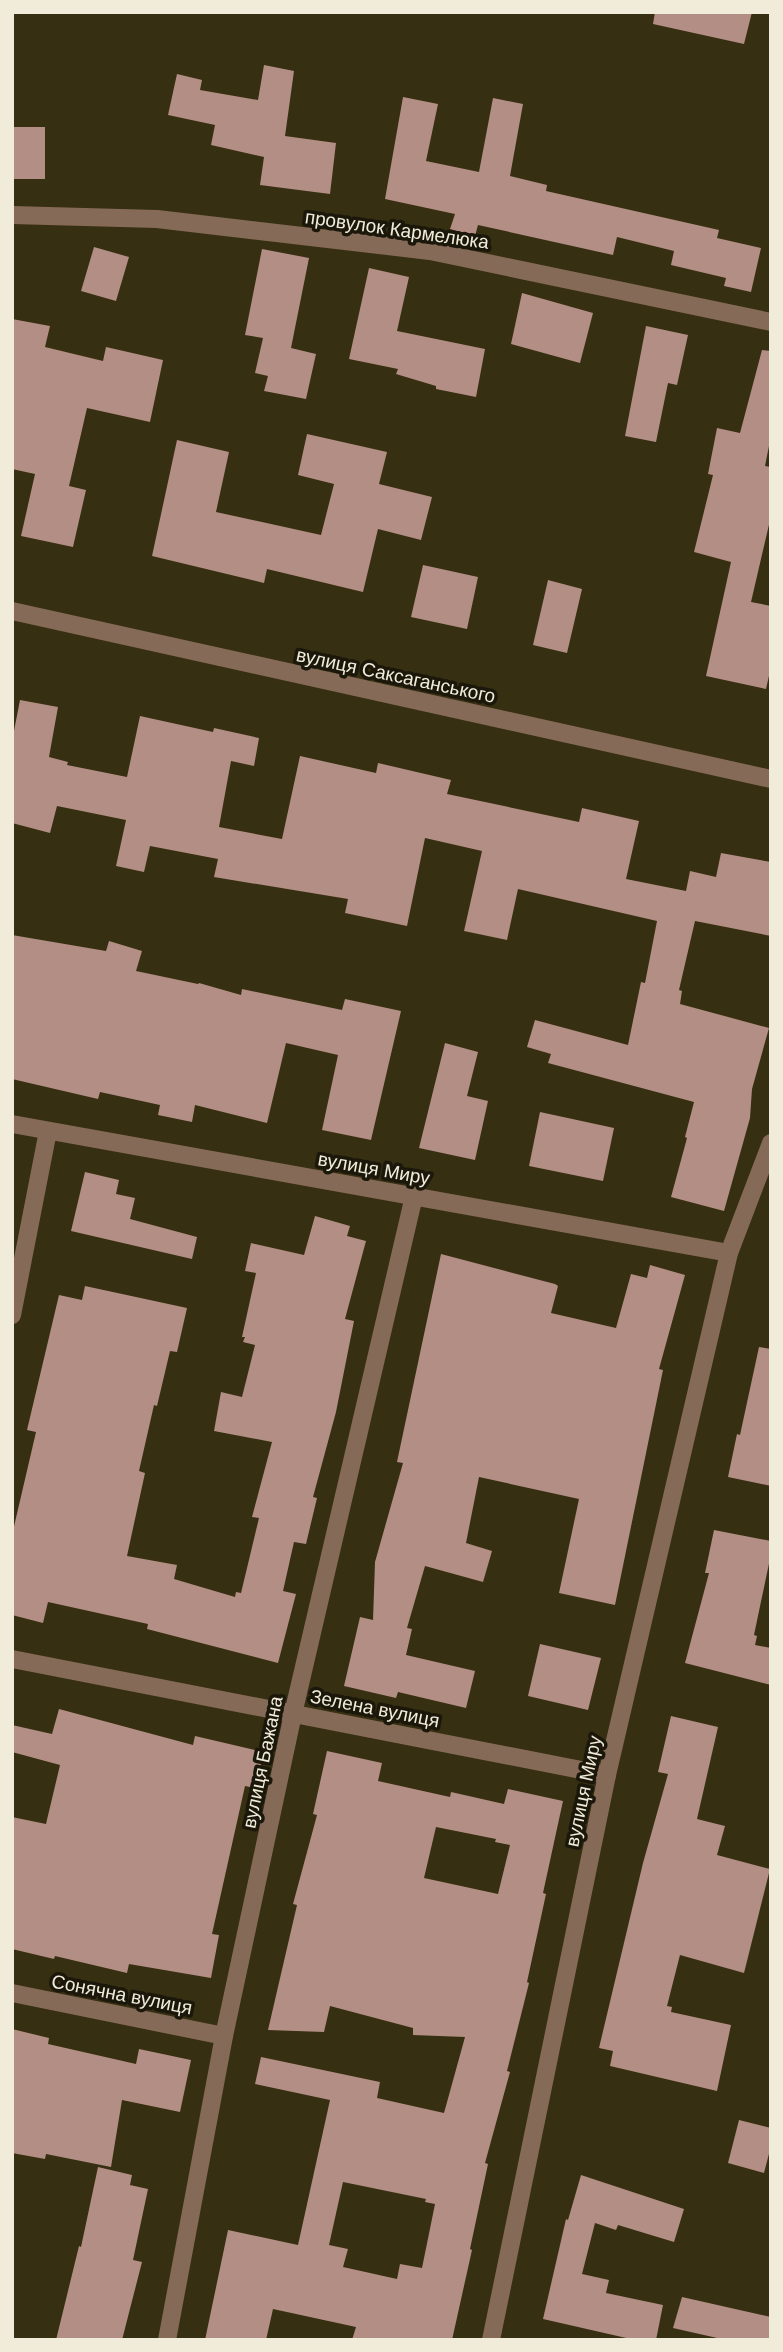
<svg xmlns="http://www.w3.org/2000/svg" width="783" height="2352" viewBox="0 0 783 2352" font-family="Arial,sans-serif">
  <style>
    .building { fill: #b38e84; fill-rule: evenodd }
    .lines { fill: none; stroke-linecap: round; stroke-linejoin: round }
    .minor { stroke: #866a58; stroke-width: 18 }
    .labels { text-anchor: middle; stroke-width: 7; stroke-linejoin: round; paint-order: stroke }
    .street-label { font-size: 19px; fill: #f1ecda; stroke: #1b180b }
  </style>
  <rect width="100%" height="100%" fill="#372f11"/>
  <g class="building">
    <polygon points="655,12 752,12 744,44 653,24"/>
    <polygon points="264,65 294,71 285,136 336,143 330,194 260,185 264,157 211,145 215,125 168,115 177,74 202,80 200,90 258,100"/>
    <polygon points="403,97 438,104 426,161 479,172 493,98 523,104 510,176 547,185 546,191 719,230 717,238 761,248 751,292 724,286 726,278 671,265 674,251 617,237 613,255 478,225 475,236 450,229 455,214 385,199"/>
    <rect x="12" y="127" width="33" height="52"/>
    <polygon points="94,247 129,257 116,301 81,291"/>
    <polygon points="262,249 309,258 291,348 316,354 306,399 264,391 268,376 255,373 263,338 245,335"/>
    <polygon points="369,268 409,277 397,331 485,349 476,397 436,389 436,386 396,374 398,369 349,359"/>
    <polygon points="522,293 593,313 580,363 511,344"/>
    <polygon points="12,319 50,326 45,347 103,361 106,347 163,360 150,422 87,408 69,486 86,490 73,547 21,536 35,474 12,469"/>
    <polygon points="646,326 688,335 677,385 668,383 656,442 625,436"/>
    <polygon points="762,350 771,351 771,436 765,466 771,467 771,516 751,602 771,606 771,667 766,689 706,676 731,562 694,552 713,475 708,474 717,428 740,433"/>
    <polygon points="307,434 387,452 379,484 432,497 421,540 378,529 363,592 267,569 264,583 152,556 177,440 229,452 216,512 321,535 334,484 298,475"/>
    <polygon points="423,565 478,577 467,629 411,617"/>
    <polygon points="548,580 582,589 567,653 533,645"/>
    <polygon points="20,700 58,707 49,757 68,762 67,765 127,777 140,716 213,732 214,728 259,738 254,766 231,761 219,827 282,839 300,756 376,773 378,763 451,780 447,794 579,822 582,808 639,821 626,879 686,891 690,871 716,877 721,853 771,862 771,936 695,921 679,990 682,991 680,1004 769,1028 752,1089 750,1118 724,1211 671,1197 687,1138 685,1137 694,1102 548,1063 551,1054 527,1047 535,1020 628,1045 641,982 645,983 657,921 518,889 507,940 464,931 482,851 425,838 407,926 345,913 348,899 214,877 218,859 150,846 144,872 116,866 126,820 57,806 50,833 12,823 12,741"/>
    <polygon points="12,935 106,951 109,941 142,951 136,971 198,984 199,983 241,995 242,989 342,1010 345,999 401,1011 371,1140 322,1130 338,1055 286,1043 267,1123 195,1105 192,1122 158,1115 160,1105 100,1092 98,1099 12,1079"/>
    <polygon points="445,1043 478,1052 467,1096 488,1101 475,1160 419,1148"/>
    <polygon points="540,1112 614,1128 603,1181 529,1166"/>
    <polygon points="85,1172 119,1180 116,1194 135,1198 130,1219 197,1237 192,1259 71,1231"/>
    <polygon points="315,1216 350,1226 347,1236 366,1241 345,1319 354,1321 336,1412 313,1497 317,1498 306,1544 294,1542 283,1591 296,1594 278,1663 147,1629 148,1624 48,1602 43,1623 12,1615 12,1535 36,1432 27,1430 59,1295 82,1300 85,1286 187,1308 177,1352 170,1351 157,1406 154,1405 139,1471 145,1473 127,1556 177,1565 174,1579 235,1597 236,1592 241,1593 259,1518 252,1517 272,1442 214,1431 221,1392 242,1397 255,1345 243,1342 245,1337 242,1337 256,1273 245,1271 251,1243 304,1255"/>
    <polygon points="441,1254 555,1284 558,1286 551,1313 616,1328 631,1274 647,1278 650,1265 685,1275 659,1369 663,1370 615,1605 559,1593 579,1499 479,1477 466,1543 492,1551 483,1582 425,1566 407,1628 412,1629 406,1655 475,1671 466,1708 398,1692 396,1698 344,1686 360,1617 373,1620 375,1562 403,1463 397,1462"/>
    <polygon points="759,1347 771,1349 771,1486 728,1477 737,1434 740,1435"/>
    <polygon points="714,1530 771,1541 771,1554 754,1635 757,1636 755,1645 771,1648 771,1685 685,1663 709,1573 705,1573"/>
    <polygon points="540,1644 601,1658 588,1710 528,1696"/>
    <polygon points="59,1709 193,1745 195,1736 264,1752 255,1788 245,1786 212,1934 219,1935 211,1978 129,1964 127,1973 55,1956 54,1959 12,1949 12,1817 46,1824 60,1765 12,1752 12,1725 52,1734"/>
    <polygon points="671,1716 718,1727 697,1819 725,1826 717,1855 770,1869 744,1973 680,1955 667,2006 672,2007 671,2012 731,2025 717,2091 610,2066 613,2051 599,2048 643,1863 668,1774 658,1772"/>
    <path d="M327 1751 382 1763 378 1781 450 1797 451 1792 504 1804 508 1789 563 1801 543 1893 546 1894 527 1982 529 1983 507 2071 510 2072 485 2163 488 2164 470 2249 472 2250 452 2340H352L356 2327 273 2309 266 2340H205L228 2230 298 2245 330 2100 255 2084 261 2057 380 2082 377 2098 444 2113 465 2037 413 2035V2028L330 2006 324 2032 268 2030 297 1905 293 1904 317 1815 313 1814ZM436 1827 496 1839 495 1842 510 1845 498 1894 424 1878ZM343 2182 426 2199 425 2202 435 2204 422 2268 400 2264 397 2279 343 2267 348 2249 329 2245Z"/>
    <polygon points="12,2029 49,2038 48,2044 136,2064 139,2049 191,2060 180,2112 122,2100 111,2167 46,2154 45,2159 12,2153"/>
    <polygon points="739,2120 771,2128 771,2146 764,2173 728,2163"/>
    <polygon points="98,2167 132,2175 130,2185 148,2189 133,2260 142,2262 122,2340 56,2340 79,2246 81,2247"/>
    <polygon points="581,2175 684,2209 674,2242 618,2225 616,2230 595,2223 582,2274 609,2280 606,2293 663,2305 656,2340 635,2340 543,2319 566,2219 568,2220"/>
    <polygon points="682,2297 771,2317 771,2340 726,2340 673,2328"/>
  </g>
  <g class="lines">
    <g class="minor">
      <polyline points="12,215 157,219 430,251 771,322"/>
      <polyline points="12,611 771,779"/>
      <polyline points="12,1124 729,1253"/>
      <polyline points="12,1315 48,1131"/>
      <polyline points="12,1659 607,1775"/>
      <polyline points="12,1993 224,2036"/>
      <polyline points="167,2340 224,2036 293,1714 414,1196"/>
      <polyline points="491,2340 607,1775 729,1253 771,1143"/>
    </g>
  </g>
  <g class="labels">
    <g class="street-label">
      <text transform="translate(397 229) rotate(8)" y="7">провулок Кармелюка</text>
      <text transform="translate(396 675) rotate(12)" y="7">вулиця Саксаганського</text>
      <text transform="translate(374 1168) rotate(10)" y="7">вулиця Миру</text>
      <text transform="translate(375 1708) rotate(11)" y="7">Зелена вулиця</text>
      <text transform="translate(262 1762) rotate(-78)" y="7">вулиця Бажана</text>
      <text transform="translate(583 1791) rotate(-78)" y="7">вулиця Миру</text>
      <text transform="translate(122 1994) rotate(11)" y="7">Сонячна вулиця</text>
    </g>
  </g>
  <rect width="783" height="2352" fill="none" stroke="#f1ecda" stroke-width="28"/>
</svg>
